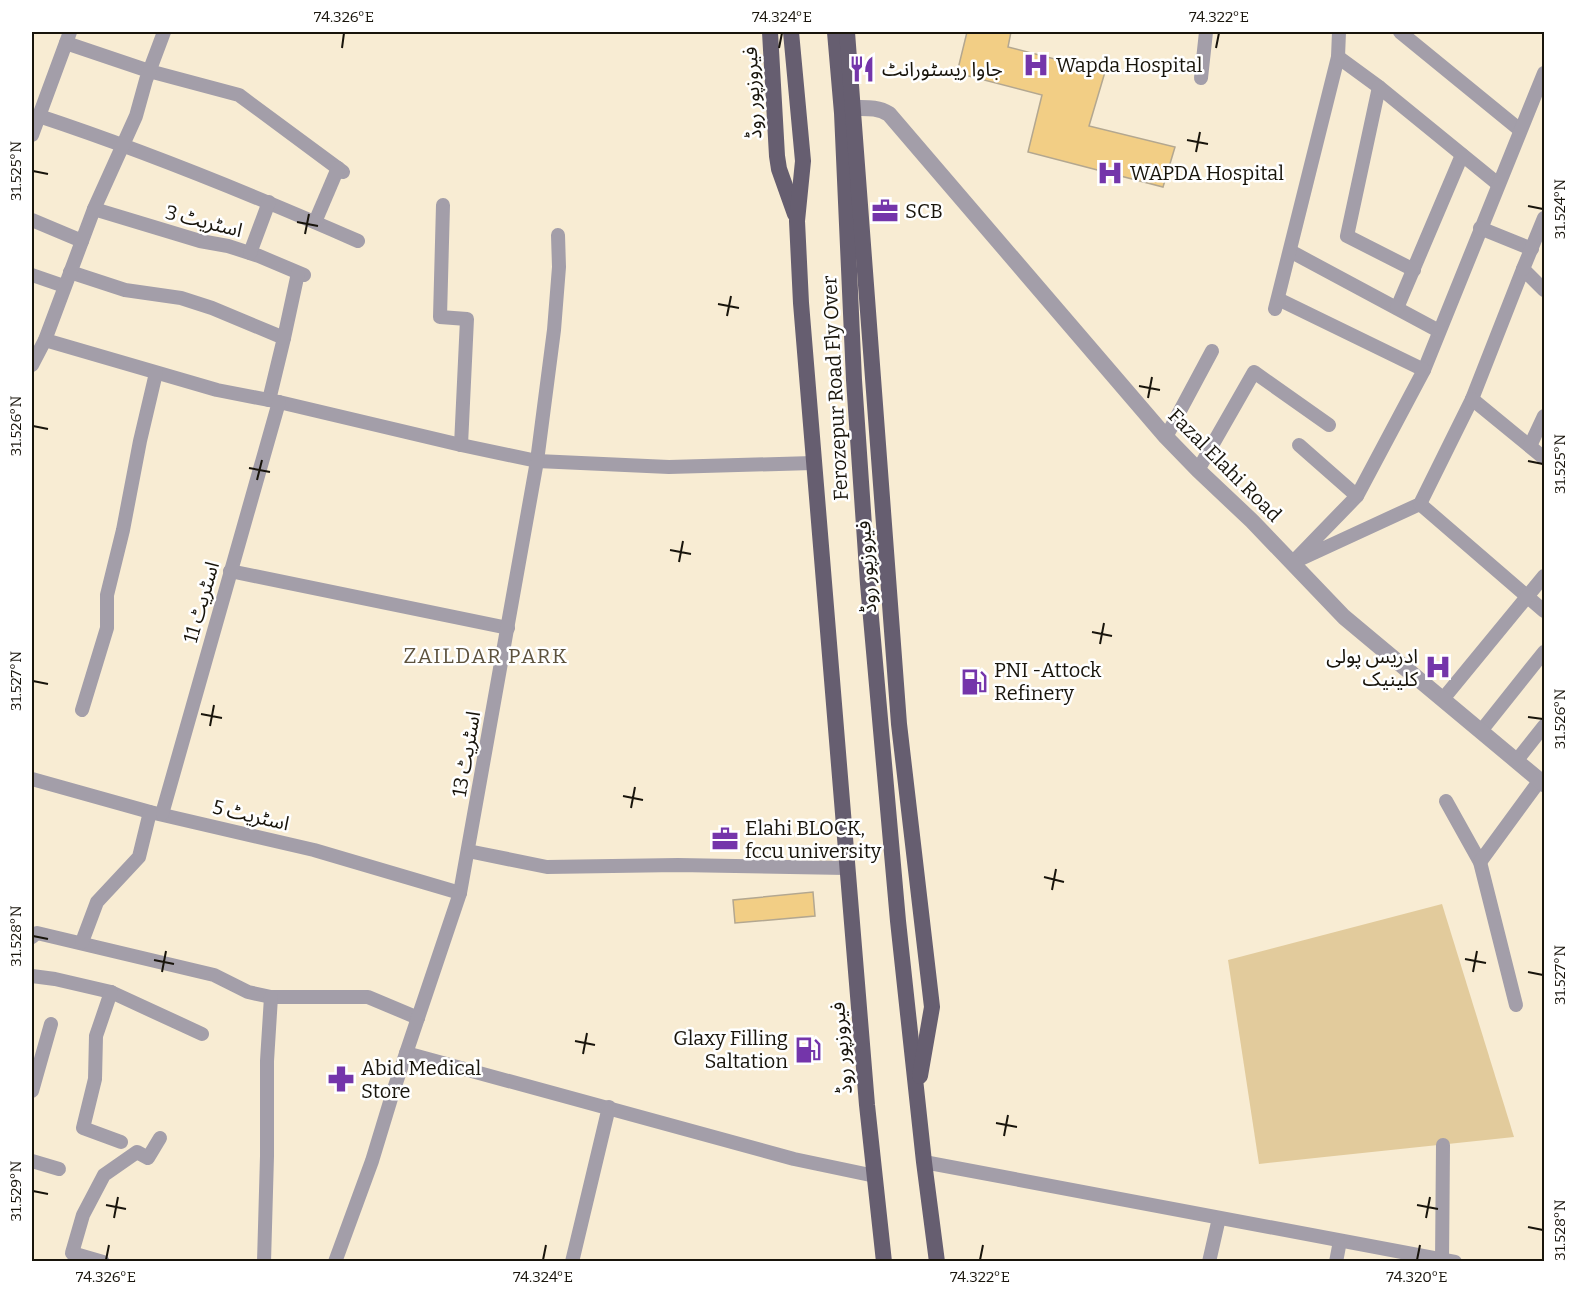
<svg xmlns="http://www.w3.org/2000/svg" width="1576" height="1293" viewBox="0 0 1576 1293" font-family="Bitter,'Noto Sans Arabic',serif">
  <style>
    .green { fill: #e2cb9c }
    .building { fill: #f2ce85; stroke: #b3a790; stroke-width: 1.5 }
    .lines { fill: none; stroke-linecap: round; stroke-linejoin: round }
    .minor { stroke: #a39ea9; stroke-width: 14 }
    .tertiary { stroke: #a39ea9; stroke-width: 16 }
    .primary { stroke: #665e70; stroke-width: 16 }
    .ticks { fill: none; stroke: #18140b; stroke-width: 2 }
    .labels { text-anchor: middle; stroke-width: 5; stroke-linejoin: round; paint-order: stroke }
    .poi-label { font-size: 20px; fill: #18140b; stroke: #fff; text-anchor: start }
    .street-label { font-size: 20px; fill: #18140b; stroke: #fff }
    .neighbourhood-label { font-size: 21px; letter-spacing: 1.5px; fill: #5d523d; stroke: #fff }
    .neatline { fill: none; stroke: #18140b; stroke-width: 2 }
    .ticks-label { font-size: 15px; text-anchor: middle; fill: #18140b }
  </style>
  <rect width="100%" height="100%" fill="#f8ecd3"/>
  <polygon class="green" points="1442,904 1514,1137 1259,1164 1228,960"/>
  <g class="building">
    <polygon points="967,32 1011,32 1008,47 1105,72 1089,126 1175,147 1163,187 1028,152 1042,95 957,73"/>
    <polygon points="813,892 815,916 735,923 733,900"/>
  </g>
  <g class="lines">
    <g class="minor">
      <polyline points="1400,32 1520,130"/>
      <polyline points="66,43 149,71 239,95 343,172"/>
      <polyline points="1338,57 1379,87 1498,184"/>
      <polyline points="1544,73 1424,370 1357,496 1292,563 1420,504 1472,399 1523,269 1544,290"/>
      <polyline points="1201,78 1206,32"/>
      <polyline points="1379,87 1347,236 1414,270"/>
      <path d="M39 116C148 152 253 195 358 241"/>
      <polyline points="32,135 70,32"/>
      <polyline points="443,205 440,317 467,319 461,445"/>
      <polyline points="94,209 200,241 228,246 259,256 304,275"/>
      <polyline points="32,220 82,241"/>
      <polyline points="315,222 338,168"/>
      <polyline points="1480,228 1532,249"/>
      <polyline points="1290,251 1439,331"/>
      <polyline points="250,253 269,202"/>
      <polyline points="1523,269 1544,218"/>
      <polyline points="70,272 125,290 181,298 212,308 284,338 269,400"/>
      <polyline points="32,275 64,286"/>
      <polyline points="1278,299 1424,370"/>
      <polyline points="1397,308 1462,155"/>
      <polyline points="1275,309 1338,57 1339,32"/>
      <polyline points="284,338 298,273"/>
      <polyline points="45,340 217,390 279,402 461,445 537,461 669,467 813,463"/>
      <polyline points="32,365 45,340 94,209 136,116 146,80 164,32"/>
      <polyline points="1472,399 1544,458"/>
      <polyline points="1166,437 1212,351"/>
      <polyline points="1299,445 1357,496"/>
      <polyline points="1530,446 1544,416"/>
      <polyline points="1198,470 1254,372 1329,425"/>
      <polyline points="1420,504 1544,611"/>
      <polyline points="230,571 508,628"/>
      <polyline points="1443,699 1544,576"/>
      <polyline points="82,710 107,628 107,595 123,530 140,441 156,373"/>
      <polyline points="1481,731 1544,652"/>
      <polyline points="1517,760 1544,726"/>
      <polyline points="32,779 150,812 314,850 460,893"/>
      <polyline points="1446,801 1480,862 1516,1005"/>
      <polyline points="162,814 279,402"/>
      <polyline points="468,851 547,867 678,865 846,868"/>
      <polyline points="1480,862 1540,780"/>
      <polyline points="32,937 37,933 214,975 248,992 271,997 368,997 418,1018"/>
      <polyline points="82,942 97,902 139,857 150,812"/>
      <polyline points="32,976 55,979 111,992 202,1034"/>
      <polyline points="111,992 96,1036 95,1079 83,1128 121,1142"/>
      <polyline points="406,1053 794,1159 875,1176"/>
      <polyline points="32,1091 51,1024"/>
      <polyline points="32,1161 59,1169"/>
      <polyline points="924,1162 1455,1262"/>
      <polyline points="103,1262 72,1253 83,1215 104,1175 137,1152 148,1158 160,1138"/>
      <polyline points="264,1262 267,1156 267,1061 271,997"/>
      <polyline points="335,1262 372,1161 393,1092 460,893 537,461 554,330 559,267 558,235"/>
      <polyline points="572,1262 609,1107"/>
      <polyline points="1209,1262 1219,1218"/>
      <polyline points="1336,1262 1340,1241"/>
      <polyline points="1442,1262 1443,1145"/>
    </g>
    <path class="tertiary" d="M854 108C867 108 878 107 889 114L1166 437 1198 470 1252 521 1344 617 1544 784"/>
    <g class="primary">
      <polyline points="770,32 777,156 779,169 795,214"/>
      <polyline points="791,32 803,161 797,221 801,303 867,1105 884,1262"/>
      <polyline points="835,32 842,113 854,380 868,584 898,921 924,1162 937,1262"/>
      <polyline points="847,32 899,724 932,1007 920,1076"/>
    </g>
  </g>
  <path class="ticks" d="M342 48 344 33M779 48 782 33M1216 48 1219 33M1187 140 1208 144M1196 152 1200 132M33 171 48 174M1528 206 1543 209M297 222 318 226M305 234 309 214M718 304 739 308M727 316 731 296M1139 386 1160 390M1148 398 1152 377M33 426 48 429M1528 461 1543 464M249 468 270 472M257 480 262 460M670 550 691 554M679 562 683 541M1092 632 1112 636M1100 644 1104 623M33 681 48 684M201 714 222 718M1528 717 1543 719M210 726 214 705M623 796 643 800M631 808 635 787M1044 877 1064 882M1052 890 1056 869M33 936 48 939M1465 959 1486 963M154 960 174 964M162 972 166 951M1473 972 1477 951M1528 972 1543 975M575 1041 595 1045M583 1054 587 1033M996 1123 1017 1127M1004 1136 1008 1115M33 1191 48 1194M106 1205 126 1209M1417 1205 1438 1209M114 1218 118 1197M1426 1218 1430 1197M1528 1227 1543 1230M106 1260 109 1245M543 1260 546 1245M980 1260 983 1245M1417 1260 1420 1245"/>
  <defs>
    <g id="hospital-bare" transform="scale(2.07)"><path d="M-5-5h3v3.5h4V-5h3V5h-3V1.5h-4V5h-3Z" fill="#7435aa" stroke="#fff" stroke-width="2.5" paint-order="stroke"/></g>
    <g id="restaurant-bare" transform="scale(2.07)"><path d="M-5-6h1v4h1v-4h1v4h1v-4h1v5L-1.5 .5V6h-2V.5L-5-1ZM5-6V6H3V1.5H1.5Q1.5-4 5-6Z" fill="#7435aa" stroke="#fff" stroke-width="2.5" paint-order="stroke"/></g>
    <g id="office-bare" transform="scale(2.07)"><path d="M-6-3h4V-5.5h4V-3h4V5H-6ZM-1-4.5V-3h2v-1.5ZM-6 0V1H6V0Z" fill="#7435aa" stroke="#fff" stroke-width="2.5" paint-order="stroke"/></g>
    <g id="fuel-bare" transform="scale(2.07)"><path d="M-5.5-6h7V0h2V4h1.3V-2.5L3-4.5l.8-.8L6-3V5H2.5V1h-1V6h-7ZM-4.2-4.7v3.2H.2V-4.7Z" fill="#7435aa" stroke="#fff" stroke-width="2.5" paint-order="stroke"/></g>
    <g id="pharmacy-bare" transform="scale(2.07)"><path d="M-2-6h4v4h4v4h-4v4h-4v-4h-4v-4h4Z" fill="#7435aa" stroke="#fff" stroke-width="2.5" paint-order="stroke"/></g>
  </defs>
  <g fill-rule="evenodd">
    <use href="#hospital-bare" x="1036" y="65"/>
    <use href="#restaurant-bare" x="862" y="69"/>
    <use href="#hospital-bare" x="1110" y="173"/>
    <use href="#office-bare" x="885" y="211"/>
    <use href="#hospital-bare" x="1438" y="667"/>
    <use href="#fuel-bare" x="974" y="682"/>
    <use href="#office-bare" x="725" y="839"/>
    <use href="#fuel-bare" x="808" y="1050"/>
    <use href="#pharmacy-bare" x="341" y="1079"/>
  </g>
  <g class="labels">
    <g class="poi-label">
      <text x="1056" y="72">Wapda Hospital</text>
      <text x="882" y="76">جاوا ریسٹورانٹ</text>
      <text x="1130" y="180">WAPDA Hospital</text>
      <text x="905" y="218">SCB</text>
      <text x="1418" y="663" text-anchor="end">ادریس پولی<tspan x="1418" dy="23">کلینیک</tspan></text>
      <text x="994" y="677">PNI -Attock<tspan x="994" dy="23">Refinery</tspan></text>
      <text x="745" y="835">Elahi BLOCK,<tspan x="745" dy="23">fccu university</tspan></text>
      <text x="788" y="1045" text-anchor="end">Glaxy Filling<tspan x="788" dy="23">Saltation</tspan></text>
      <text x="361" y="1075">Abid Medical<tspan x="361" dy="23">Store</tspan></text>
    </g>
    <g class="street-label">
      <text transform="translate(752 93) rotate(-93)" y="7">فیروزپور روڈ</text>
      <text transform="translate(204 221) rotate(14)" y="7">اسٹریٹ 3</text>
      <text transform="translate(835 388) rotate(-93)" y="7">Ferozepur Road Fly Over</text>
      <text transform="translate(1225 465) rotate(45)" y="7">Fazal Elahi Road</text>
      <text transform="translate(866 567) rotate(-94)" y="7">فیروزپور روڈ</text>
      <text transform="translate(201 602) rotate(-74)" y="7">اسٹریٹ 11</text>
      <text transform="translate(466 754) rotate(-80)" y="7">اسٹریٹ 13</text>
      <text transform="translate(251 815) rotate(13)" y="7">اسٹریٹ 5</text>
      <text transform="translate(841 1048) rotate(-95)" y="7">فیروزپور روڈ</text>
    </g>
    <g class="neighbourhood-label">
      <text x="486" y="663">ZAILDAR PARK</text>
    </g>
  </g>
  <rect width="1576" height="1293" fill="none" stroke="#ffffff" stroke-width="66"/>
  <rect x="33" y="33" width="1510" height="1227" class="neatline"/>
  <g class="ticks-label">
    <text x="344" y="22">74.326°E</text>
    <text x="782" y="22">74.324°E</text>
    <text x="1219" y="22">74.322°E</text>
    <text transform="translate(16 171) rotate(-90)" y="5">31.525°N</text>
    <text transform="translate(1560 209) rotate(-90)" y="5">31.524°N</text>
    <text transform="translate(16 426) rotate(-90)" y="5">31.526°N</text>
    <text transform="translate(1560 464) rotate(-90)" y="5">31.525°N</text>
    <text transform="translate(16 681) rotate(-90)" y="5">31.527°N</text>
    <text transform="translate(1560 719) rotate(-90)" y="5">31.526°N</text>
    <text transform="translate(16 936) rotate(-90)" y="5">31.528°N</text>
    <text transform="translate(1560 975) rotate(-90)" y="5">31.527°N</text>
    <text transform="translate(16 1191) rotate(-90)" y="5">31.529°N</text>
    <text transform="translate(1560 1230) rotate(-90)" y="5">31.528°N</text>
    <text x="106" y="1282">74.326°E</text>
    <text x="543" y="1282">74.324°E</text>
    <text x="980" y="1282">74.322°E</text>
    <text x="1417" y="1282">74.320°E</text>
  </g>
</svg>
